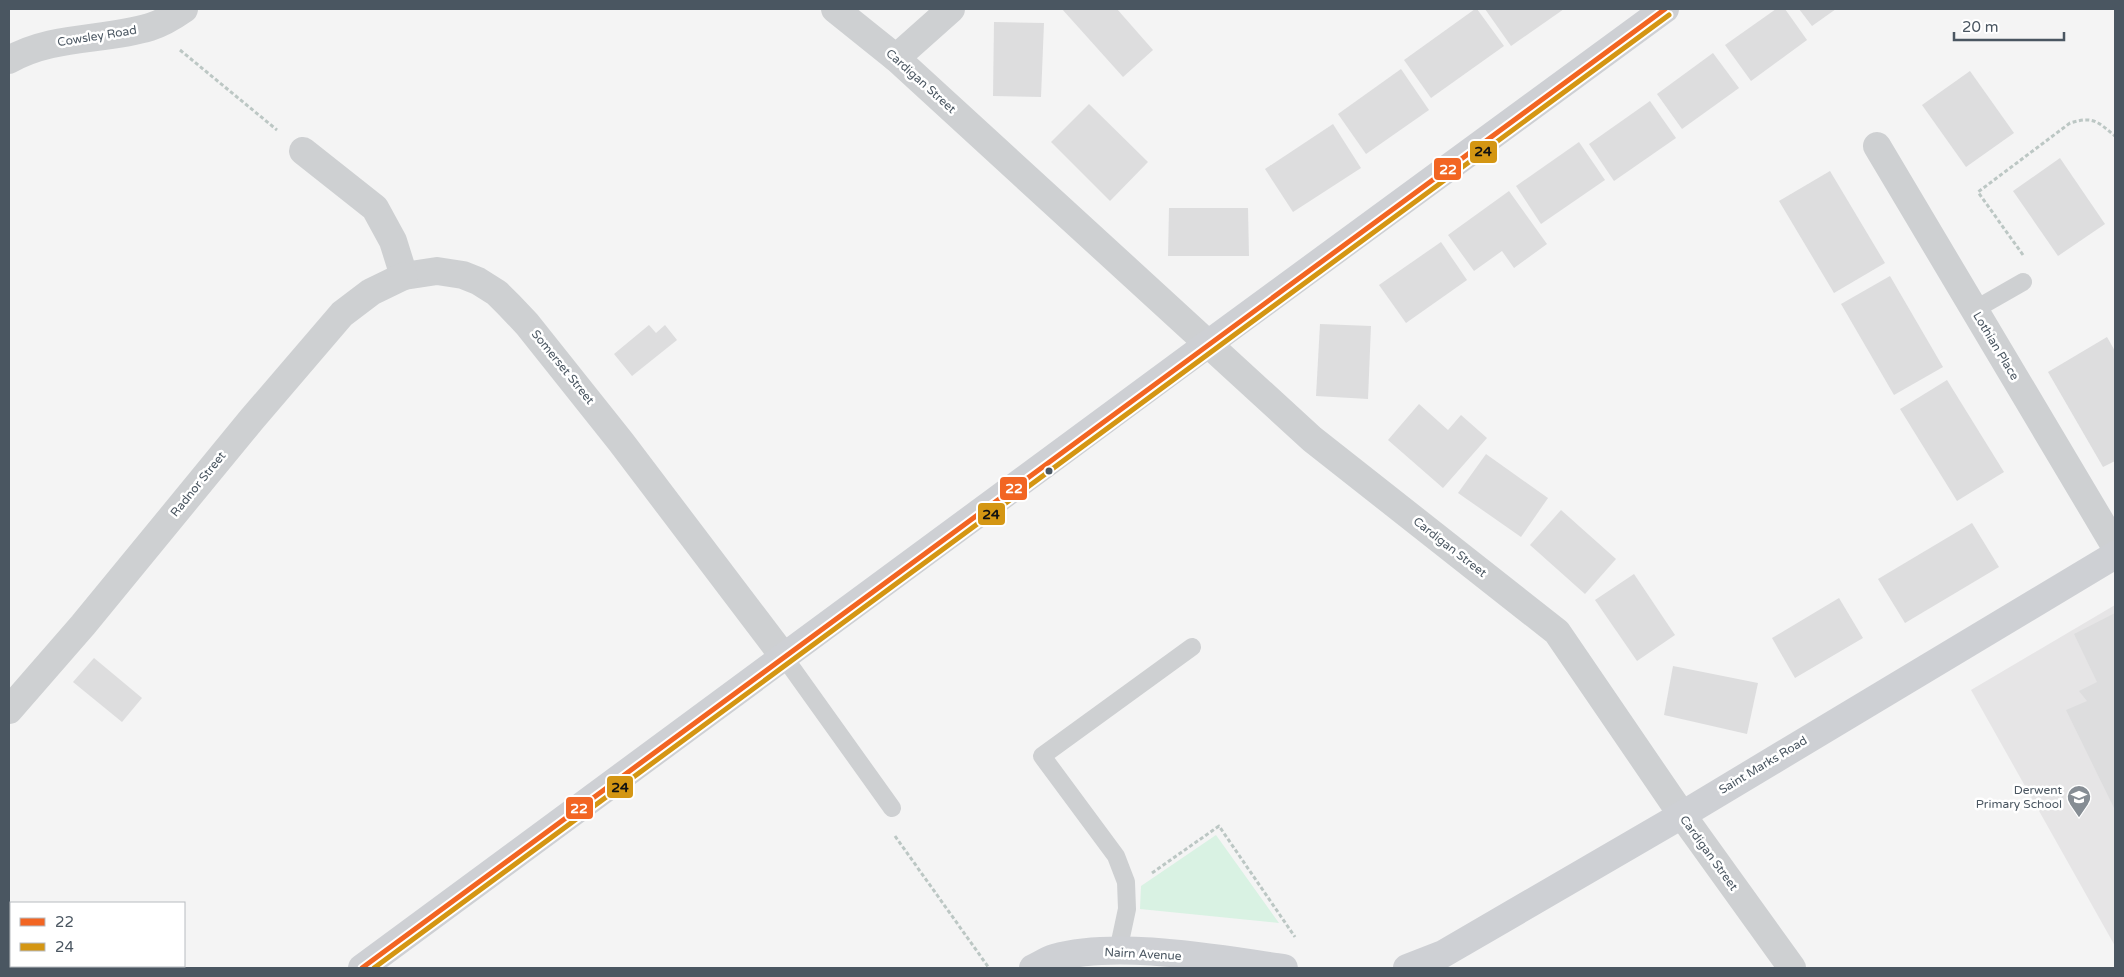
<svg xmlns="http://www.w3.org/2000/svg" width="2124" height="977" viewBox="0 0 2124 977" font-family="'Varela Round',sans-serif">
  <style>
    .education { fill: #e6e5e6 }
    .green { fill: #d9f2e3 }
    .building { fill: #ddddde }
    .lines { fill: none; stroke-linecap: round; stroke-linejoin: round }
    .path { stroke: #bcc7c4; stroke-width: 3; stroke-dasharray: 4 2.5; stroke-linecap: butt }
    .lane { stroke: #ced0d2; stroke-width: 18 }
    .street { stroke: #ced0d2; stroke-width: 28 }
    .secondary { stroke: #ced0d4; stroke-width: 28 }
    .bus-1-casing { stroke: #fff; stroke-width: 9 }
    .bus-2-casing { stroke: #fff; stroke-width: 9 }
    .bus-1 { stroke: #f26522; stroke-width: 5 }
    .bus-2 { stroke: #d49613; stroke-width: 5 }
    .bus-dot { fill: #4a5661; stroke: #fff; stroke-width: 2 }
    .labels { text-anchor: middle; stroke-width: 5; stroke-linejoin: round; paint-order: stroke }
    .street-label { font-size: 12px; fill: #4a5661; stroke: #fff }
    .poi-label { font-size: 12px; fill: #4a5661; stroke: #fff; text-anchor: end }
    .line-badge { stroke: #fff; stroke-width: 2 }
    .badge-label { font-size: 14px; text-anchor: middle; font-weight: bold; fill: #fff }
    .pale-badge-label { font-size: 14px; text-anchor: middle; font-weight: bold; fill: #111 }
  </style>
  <rect width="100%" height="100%" fill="#f4f4f4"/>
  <polygon class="education" points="2115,605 2115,946 1971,690"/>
  <polygon class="green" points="1216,835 1279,923 1140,909 1141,886"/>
  <g class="building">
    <polygon points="1062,9 1117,9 1153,50 1123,77"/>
    <polygon points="1475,9 1477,9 1504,46 1431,98 1404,60"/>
    <polygon points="1485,9 1564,9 1511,46"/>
    <polygon points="1776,9 1785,9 1807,40 1751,81 1725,45"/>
    <polygon points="1799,9 1836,9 1812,26"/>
    <polygon points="994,22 1044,23 1041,97 993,96"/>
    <polygon points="1713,53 1739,88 1682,129 1657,94"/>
    <polygon points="1401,69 1429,110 1366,154 1338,114"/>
    <polygon points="1970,71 2014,133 1966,167 1922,105"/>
    <polygon points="1650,101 1676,138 1614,181 1589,144"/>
    <polygon points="1089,104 1148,162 1110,201 1051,142"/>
    <polygon points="1333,124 1361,168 1293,212 1265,169"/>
    <polygon points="1579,142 1605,180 1541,224 1516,186"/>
    <polygon points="2060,158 2105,224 2058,256 2013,191"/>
    <polygon points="1830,171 1885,263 1834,293 1779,201"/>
    <polygon points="1509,191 1547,244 1514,268 1502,251 1474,271 1448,235"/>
    <polygon points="1169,208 1248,208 1249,256 1168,256"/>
    <polygon points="1441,242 1467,280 1406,323 1379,285"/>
    <polygon points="1890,276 1943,367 1894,395 1841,304"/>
    <polygon points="1320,324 1371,326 1368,399 1316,396"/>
    <polygon points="649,325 656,333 665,325 677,340 632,376 614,354"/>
    <polygon points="2107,337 2115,351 2115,461 2103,467 2048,372"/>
    <polygon points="1947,380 2004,472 1957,501 1900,409"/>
    <polygon points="1419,404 1448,430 1461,415 1487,438 1443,488 1388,440"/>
    <polygon points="1486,454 1548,498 1521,537 1458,493"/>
    <polygon points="1561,510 1616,559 1585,594 1530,545"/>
    <polygon points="1972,523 1999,567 1905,623 1878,579"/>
    <polygon points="1634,574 1675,635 1637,661 1595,600"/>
    <polygon points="1839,598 1863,638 1795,678 1772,638"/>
    <polygon points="2115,613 2115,810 2066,710 2087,701 2079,691 2097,682 2074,634"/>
    <polygon points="94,658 142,698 122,722 73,682"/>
    <polygon points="1673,666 1758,683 1747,734 1664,715"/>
  </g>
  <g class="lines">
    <g class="path">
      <polyline points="180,50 277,130"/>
      <path d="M2023 255 1978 192 2070 123C2093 116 2097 121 2115 136"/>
      <polyline points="895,836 989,968"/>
      <polyline points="1152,873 1219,826 1295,937"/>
    </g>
    <g class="lane">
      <polyline points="1974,310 2023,282"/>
      <polyline points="784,657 892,808"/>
      <polyline points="1118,951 1127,909 1126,882 1116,856 1042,756 1192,647"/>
    </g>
    <g class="street">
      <polyline points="835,9 896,58 1312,439 1557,632 1682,815 1792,968"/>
      <polyline points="896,58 951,9"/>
      <path d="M9 60C52 35 104 41 150 27 163 23 174 16 184 9"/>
      <polyline points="1877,146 2115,546"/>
      <polyline points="303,151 375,208 393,241 404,276 437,271 463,275 478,281 497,293 509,305 527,324 621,442 784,657"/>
      <polyline points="9,710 83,625 252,419 342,314 371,292 404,276"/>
    </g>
    <g class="secondary">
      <polyline points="362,968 1208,344 1665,9"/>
      <path d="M1033 968C1040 965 1047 960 1054 958 1118 940 1218 959 1284 968"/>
      <polyline points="1407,968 1443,954 1682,815 2115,555"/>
    </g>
    <g class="bus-1-casing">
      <polyline id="bus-1" points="362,968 1665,9"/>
    </g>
    <g class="bus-2-casing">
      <polyline id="bus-2" points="374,968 1669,15"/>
    </g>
    <use href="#bus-1" class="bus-1"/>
    <use href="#bus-2" class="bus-2"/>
  </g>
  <defs>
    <g id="school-pin" transform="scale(1.25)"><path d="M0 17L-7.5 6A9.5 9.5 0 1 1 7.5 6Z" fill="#868d94" stroke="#fff"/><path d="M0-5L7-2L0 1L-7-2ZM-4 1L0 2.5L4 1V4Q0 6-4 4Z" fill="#fff"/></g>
  </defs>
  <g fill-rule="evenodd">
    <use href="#school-pin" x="2079" y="797"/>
  </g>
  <circle class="bus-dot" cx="1049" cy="471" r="4.5"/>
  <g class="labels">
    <g class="street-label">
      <text transform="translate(97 36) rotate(-9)" y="4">Cowsley Road</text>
      <text transform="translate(921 81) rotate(42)" y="4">Cardigan Street</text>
      <text transform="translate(1996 346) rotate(59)" y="4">Lothian Place</text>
      <text transform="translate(563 367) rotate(51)" y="4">Somerset Street</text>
      <text transform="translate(198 484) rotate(-51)" y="4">Radnor Street</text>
      <text transform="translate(1450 547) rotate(38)" y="4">Cardigan Street</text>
      <text transform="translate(1763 765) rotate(-31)" y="4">Saint Marks Road</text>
      <text transform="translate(1709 853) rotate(54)" y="4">Cardigan Street</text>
      <text transform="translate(1143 954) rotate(3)" y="4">Nairn Avenue</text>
    </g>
    <g class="poi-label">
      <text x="2062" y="794">Derwent<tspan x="2062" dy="14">Primary School</tspan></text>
    </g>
  </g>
  <g class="line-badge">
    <rect x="1469" y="140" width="29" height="24" rx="5" fill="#d49613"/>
    <rect x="1433" y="157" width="29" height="24" rx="5" fill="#f26522"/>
    <rect x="999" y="476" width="29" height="25" rx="5" fill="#f26522"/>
    <rect x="977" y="502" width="29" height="24" rx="5" fill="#d49613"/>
    <rect x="606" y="775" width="28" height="24" rx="5" fill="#d49613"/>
    <rect x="565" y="796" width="29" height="24" rx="5" fill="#f26522"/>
  </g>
  <g class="badge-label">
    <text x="1448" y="174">22</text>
    <text x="1014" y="493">22</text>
    <text x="579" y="813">22</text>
  </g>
  <g class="pale-badge-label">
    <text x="1483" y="156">24</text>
    <text x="991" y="519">24</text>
    <text x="620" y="792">24</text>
  </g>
  <rect width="2124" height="977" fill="none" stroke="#4a5661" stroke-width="20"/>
  <rect x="10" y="902" width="175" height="65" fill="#ffffff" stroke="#b7bbc0"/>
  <rect x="20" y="918" width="25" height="8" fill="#f26522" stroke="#b7bbc0"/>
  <text x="55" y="927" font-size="15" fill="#4a5661">22</text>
  <rect x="20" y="943" width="25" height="8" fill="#d49613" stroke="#b7bbc0"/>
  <text x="55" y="952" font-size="15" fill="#4a5661">24</text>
  <path d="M1954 32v8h110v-8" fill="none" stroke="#4a5661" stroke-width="2.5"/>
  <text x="1962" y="32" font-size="15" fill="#4a5661" stroke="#ffffff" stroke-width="4" paint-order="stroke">20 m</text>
</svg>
